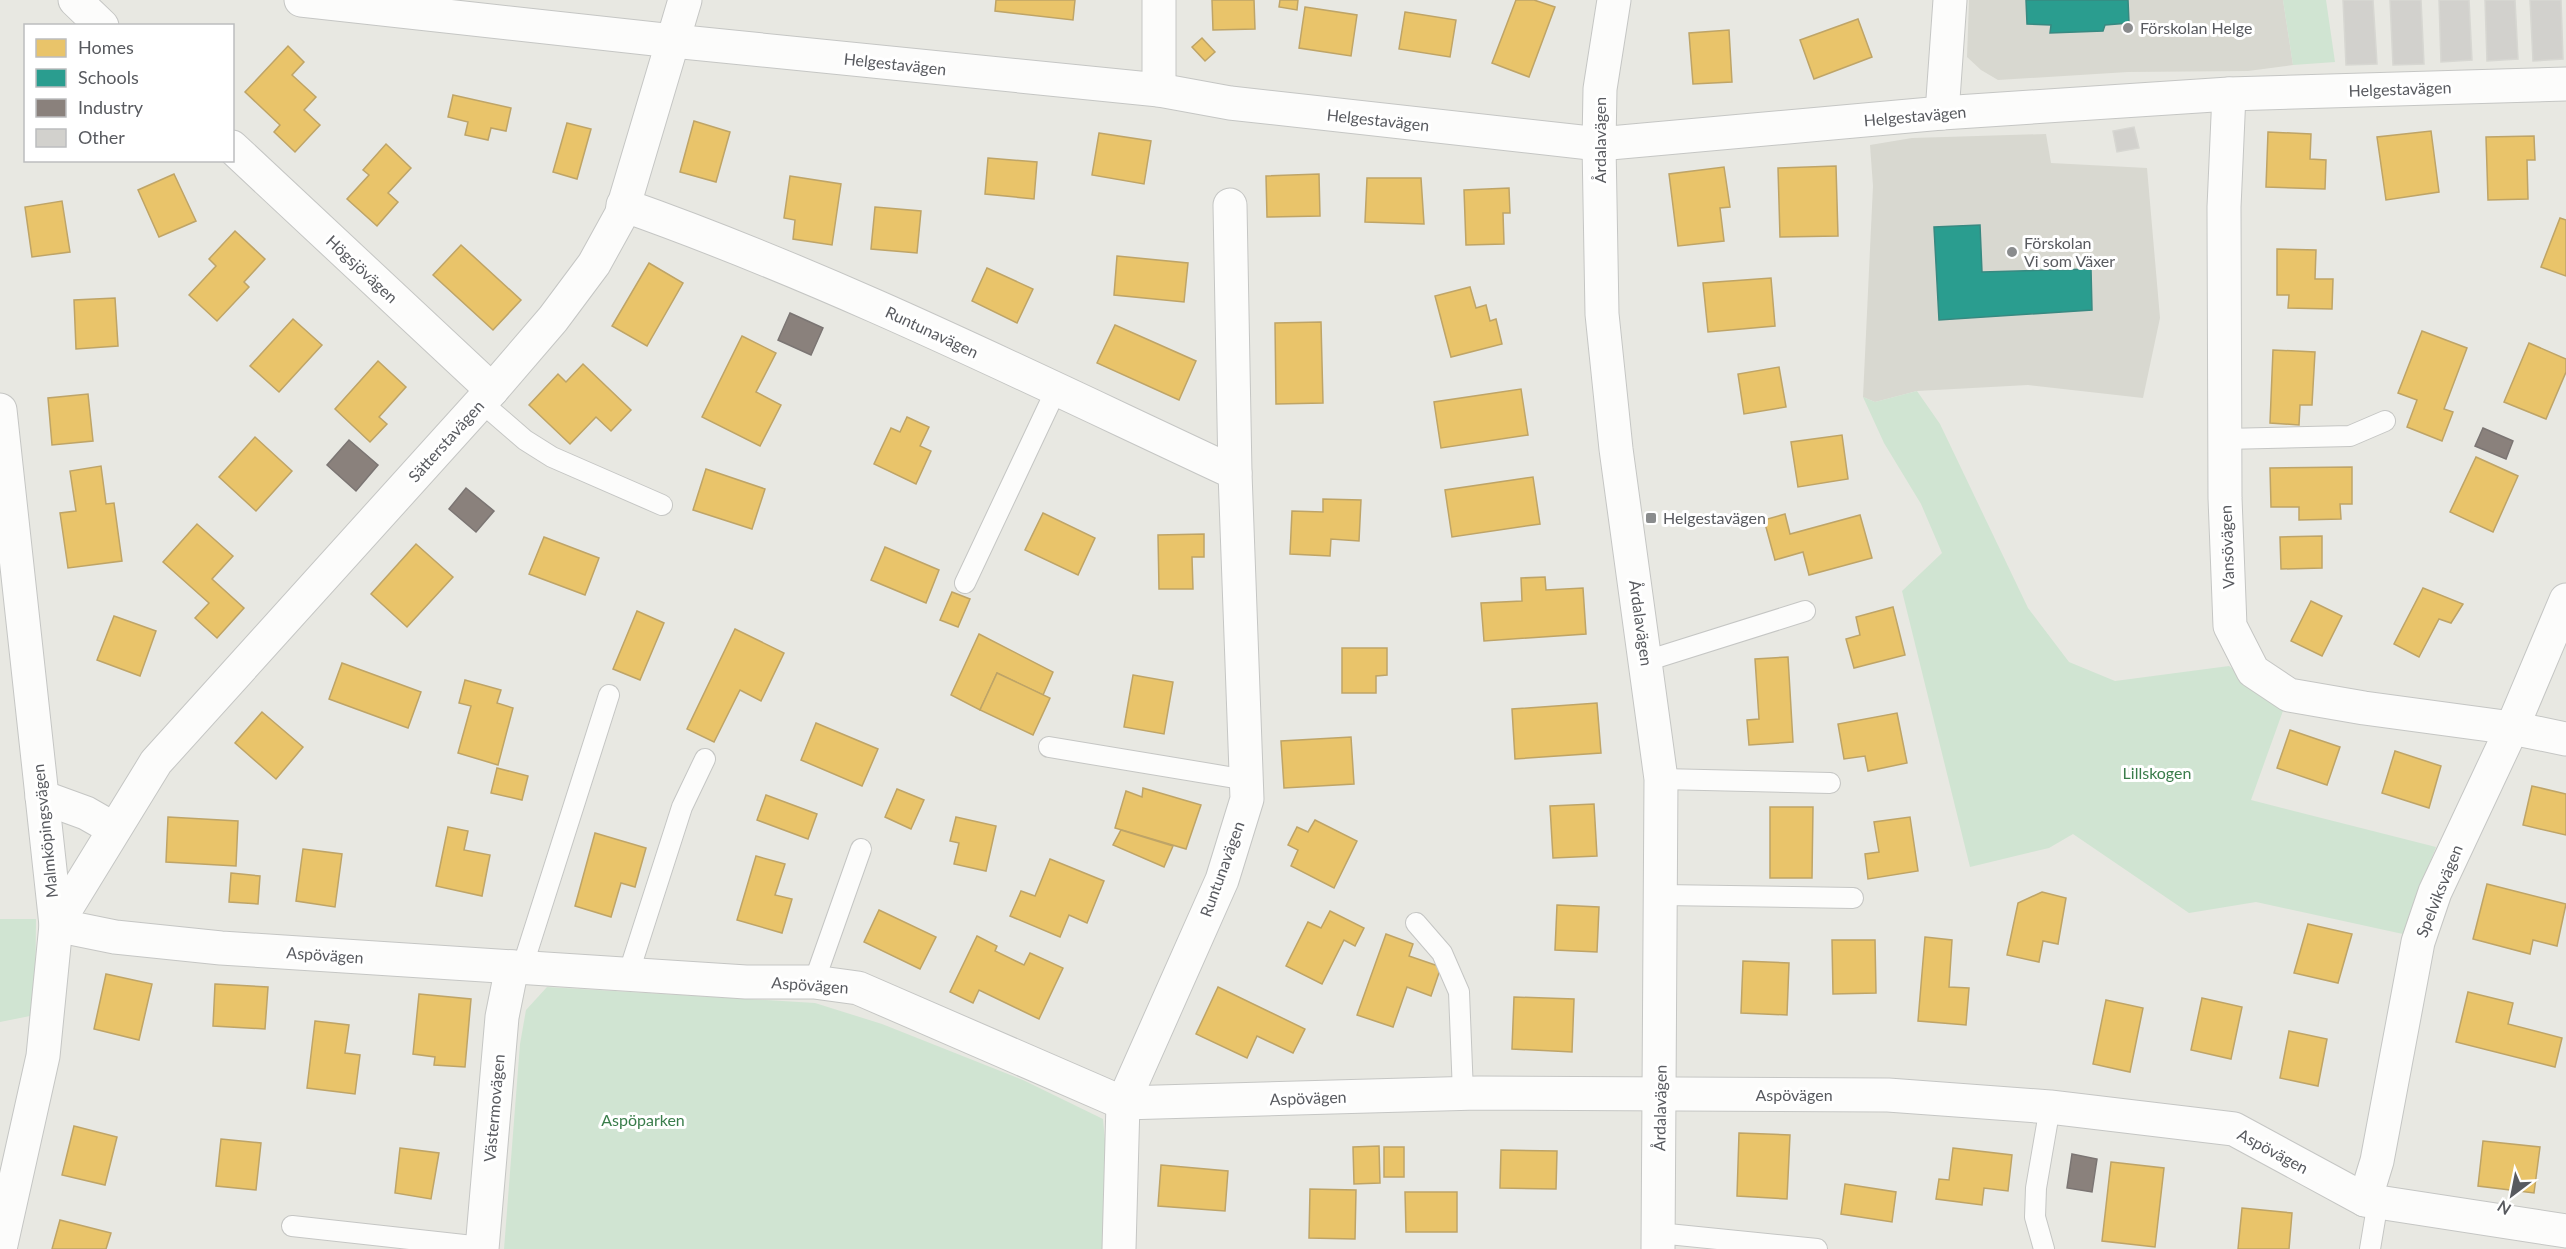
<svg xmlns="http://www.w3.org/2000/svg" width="2566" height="1249" viewBox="0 0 2566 1249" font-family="Lato,sans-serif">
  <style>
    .education { fill: #d8d8d0 }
    .green { fill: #d0e4d2 }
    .homes { fill: #e9c46a; stroke: #bea467; stroke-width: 1.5 }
    .schools { fill: #2a9d8f; stroke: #388981; stroke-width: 1.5 }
    .industry { fill: #8a817c; stroke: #7b7573; stroke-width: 1.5 }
    .building { fill: #d2d1cd; stroke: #d7d7d2; stroke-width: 1.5 }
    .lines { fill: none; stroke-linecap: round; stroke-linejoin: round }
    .service-casing { stroke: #c5c6c4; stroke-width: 22 }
    .minor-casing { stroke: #c5c6c4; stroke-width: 35 }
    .service { stroke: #fcfcfb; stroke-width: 20 }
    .minor { stroke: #fcfcfb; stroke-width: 33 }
    .poi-dot { fill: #8a8c8d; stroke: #fff; stroke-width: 2 }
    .labels { text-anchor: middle; stroke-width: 6; stroke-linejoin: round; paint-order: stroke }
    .poi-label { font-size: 16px; fill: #585a5f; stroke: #fff; text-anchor: start }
    .street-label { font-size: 16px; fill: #585a5f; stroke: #fff }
    .park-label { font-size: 16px; fill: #3a7d4b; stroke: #fff }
  </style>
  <rect width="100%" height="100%" fill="#e8e8e2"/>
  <g class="education">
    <polygon points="1969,0 2283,0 2293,65 2248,71 2128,72 1998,80 1981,70 1967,57"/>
    <polygon points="2046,134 2051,163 2147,168 2160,318 2143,398 2028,385 1917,391 1875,402 1863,397 1873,186 1870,145 1912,138"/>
  </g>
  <g class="green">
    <polygon points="2283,0 2326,0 2335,62 2293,65"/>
    <polygon points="1917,391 1940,424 2028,608 2069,662 2115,681 2229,666 2284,708 2251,800 2436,847 2403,934 2256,902 2189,913 2073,834 2049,848 1970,867 1902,591 1942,553 1921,504 1884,443 1863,397 1875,402"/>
    <polygon points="0,919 36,919 35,1015 0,1022"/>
    <polygon points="547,987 815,1003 882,1024 1023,1080 1103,1119 1107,1162 1108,1249 504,1249 520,1044 526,1010"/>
  </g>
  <g class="homes">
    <polygon points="996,0 1075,0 1073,20 995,11"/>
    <polygon points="1212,0 1254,0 1255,29 1213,30"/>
    <polygon points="1280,0 1298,0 1297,10 1279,7"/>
    <polygon points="1516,0 1534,0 1555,7 1529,77 1492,63"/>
    <polygon points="1305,7 1357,15 1351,56 1299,48"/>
    <polygon points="1405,12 1456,20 1450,57 1399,49"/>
    <polygon points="1858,19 1872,57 1814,79 1800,40"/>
    <polygon points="1729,30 1732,82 1693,84 1689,33"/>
    <polygon points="1202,38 1215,52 1205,61 1192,47"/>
    <polygon points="288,46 304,62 292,75 316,97 304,110 320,125 295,152 274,132 280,125 245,92"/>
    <polygon points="453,95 511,108 506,131 491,128 488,140 465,135 468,122 448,117"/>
    <polygon points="694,121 730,132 716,182 680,172"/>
    <polygon points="567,123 591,129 577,179 553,172"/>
    <polygon points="2431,131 2439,192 2386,200 2377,137"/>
    <polygon points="2268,132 2311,134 2310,159 2326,160 2325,189 2266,187"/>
    <polygon points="1099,133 1151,141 1144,184 1092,175"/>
    <polygon points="2534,136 2535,160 2527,160 2528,199 2488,200 2486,137"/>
    <polygon points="386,144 411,168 388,193 398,202 377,226 347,199 369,175 363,170"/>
    <polygon points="988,158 1037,162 1034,199 985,194"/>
    <polygon points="1836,166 1838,236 1780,237 1778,168"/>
    <polygon points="1724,167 1730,207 1720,208 1724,241 1678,246 1669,174"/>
    <polygon points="174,174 196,221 159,237 138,190"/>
    <polygon points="1319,174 1320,216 1267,217 1266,176"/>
    <polygon points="790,176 841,184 832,245 793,239 795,220 784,218"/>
    <polygon points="1367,178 1421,178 1424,224 1365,222"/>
    <polygon points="1509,188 1510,213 1503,213 1504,244 1466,245 1464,190"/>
    <polygon points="62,201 70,252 32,257 25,207"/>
    <polygon points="875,207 921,211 917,253 871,249"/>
    <polygon points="2560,218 2566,220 2566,276 2541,267"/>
    <polygon points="235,231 265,259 244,282 249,287 217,321 189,295 216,266 209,259"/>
    <polygon points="461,245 521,300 493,330 433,275"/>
    <polygon points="2277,249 2316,250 2315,279 2333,279 2332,309 2288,308 2289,295 2277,295"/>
    <polygon points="1117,256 1188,263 1184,302 1114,295"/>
    <polygon points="649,263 683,283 647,346 612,326"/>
    <polygon points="987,268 1033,289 1017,323 972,301"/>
    <polygon points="1771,278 1775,326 1708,332 1703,283"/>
    <polygon points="1470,287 1476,308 1486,305 1490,321 1496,319 1502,344 1451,357 1435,296"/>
    <polygon points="115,298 118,346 76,349 74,300"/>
    <polygon points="293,319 322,345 279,392 250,366"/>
    <polygon points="1321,322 1323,403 1276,404 1275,323"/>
    <polygon points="1115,325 1196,361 1179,400 1097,363"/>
    <polygon points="2422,331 2467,348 2444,409 2453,412 2442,441 2407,427 2417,400 2398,393"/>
    <polygon points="742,336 776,353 756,392 781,405 760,446 702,417"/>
    <polygon points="2529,343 2566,359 2566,372 2546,419 2504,402"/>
    <polygon points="2273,350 2315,352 2312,405 2300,405 2299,425 2270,423"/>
    <polygon points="378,361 406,387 379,417 387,424 370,442 335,409"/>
    <polygon points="583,364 631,410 611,431 596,417 570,444 529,405 558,374 566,382"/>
    <polygon points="1779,367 1786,407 1744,414 1738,374"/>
    <polygon points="1521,389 1528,435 1441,448 1434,402"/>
    <polygon points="88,394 93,441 52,445 48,398"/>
    <polygon points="907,417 929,427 920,446 931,451 916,484 874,464 891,428 900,432"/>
    <polygon points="1842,435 1848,479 1798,487 1791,442"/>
    <polygon points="255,437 292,471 256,511 219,477"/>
    <polygon points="2476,457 2518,476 2493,532 2450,512"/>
    <polygon points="101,466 106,504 114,503 122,561 68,568 60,513 76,511 70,471"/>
    <polygon points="2352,467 2352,504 2340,504 2341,519 2299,520 2299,507 2271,507 2270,468"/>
    <polygon points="706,469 765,489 752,529 693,510"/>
    <polygon points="1533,477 1540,524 1452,537 1445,490"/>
    <polygon points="1323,499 1361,500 1359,541 1331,539 1330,556 1290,554 1292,511 1323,512"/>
    <polygon points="1043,513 1095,538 1078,575 1025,550"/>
    <polygon points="1785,514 1790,534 1860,515 1872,558 1809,575 1803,552 1775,560 1764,520"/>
    <polygon points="197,524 233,556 212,579 244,608 217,638 195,618 209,603 163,562"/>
    <polygon points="1204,534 1204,557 1192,557 1193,589 1159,589 1158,535"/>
    <polygon points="2322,536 2322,568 2281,569 2280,537"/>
    <polygon points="544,537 599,558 585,595 529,574"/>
    <polygon points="416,544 453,577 407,627 371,594"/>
    <polygon points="885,547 939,570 926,603 871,580"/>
    <polygon points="1545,577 1546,590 1583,588 1586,634 1484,641 1481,603 1522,601 1521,578"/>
    <polygon points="2423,588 2463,604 2451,623 2439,619 2419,657 2394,644"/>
    <polygon points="952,592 970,599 958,627 940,620"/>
    <polygon points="2311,601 2342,616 2322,656 2291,641"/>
    <polygon points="1893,607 1905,655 1854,668 1846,639 1860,635 1856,617"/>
    <polygon points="637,611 664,623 640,680 613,669"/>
    <polygon points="114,616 156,631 140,676 97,660"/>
    <polygon points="735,629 784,653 761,701 740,690 714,742 687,729"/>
    <polygon points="979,634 1053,672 1043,695 997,673 980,710 951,695"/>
    <polygon points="1342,648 1387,648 1387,675 1376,676 1376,693 1342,693"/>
    <polygon points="1788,657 1793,742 1749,745 1747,720 1759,719 1755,659"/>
    <polygon points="342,663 421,692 408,728 329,699"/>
    <polygon points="997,673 1050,698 1033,735 980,710"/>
    <polygon points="1133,675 1173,682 1164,734 1124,727"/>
    <polygon points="465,680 501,690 497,703 513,708 498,765 458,753 471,706 459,703"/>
    <polygon points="1597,703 1601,753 1515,759 1512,709"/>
    <polygon points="262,712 303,747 276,779 235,743"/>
    <polygon points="1897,713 1907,763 1868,771 1865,756 1844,759 1838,724"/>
    <polygon points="816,723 878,749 862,786 801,760"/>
    <polygon points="2290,730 2340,747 2327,785 2277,768"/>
    <polygon points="1351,737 1354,784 1284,788 1281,741"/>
    <polygon points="2395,751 2441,766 2429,808 2382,793"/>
    <polygon points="497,768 528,776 522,800 491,793"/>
    <polygon points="2532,786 2566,794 2566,835 2523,825"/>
    <polygon points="1143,788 1201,805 1186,849 1115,828 1126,791 1142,797"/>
    <polygon points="897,789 924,800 911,829 885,817"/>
    <polygon points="766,795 817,814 808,839 757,820"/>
    <polygon points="1594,804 1597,856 1553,858 1550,806"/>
    <polygon points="1770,807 1813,807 1812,878 1770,878"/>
    <polygon points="168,817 238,821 236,866 166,862"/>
    <polygon points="956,817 996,826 986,871 954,864 959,843 950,841"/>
    <polygon points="1910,817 1918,871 1868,879 1865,854 1879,852 1874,822"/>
    <polygon points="1315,820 1357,841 1334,888 1291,866 1298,850 1288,845 1297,827 1308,832"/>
    <polygon points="448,827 468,831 464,850 490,855 482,896 436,886"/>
    <polygon points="1121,830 1173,846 1164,867 1113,845"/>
    <polygon points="595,833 646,848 635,887 621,883 611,917 575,906"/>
    <polygon points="303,849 342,854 335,907 296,901"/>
    <polygon points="756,856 785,864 775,895 792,899 782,933 737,920"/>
    <polygon points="1050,859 1104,881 1087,923 1069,915 1060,937 1010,916 1021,891 1035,896"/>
    <polygon points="231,873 260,876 258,904 229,902"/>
    <polygon points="2487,884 2566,904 2557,946 2533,940 2530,954 2473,939"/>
    <polygon points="2042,892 2066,898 2058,944 2043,941 2039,962 2007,955 2018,903"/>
    <polygon points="1557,905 1599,907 1597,952 1555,950"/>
    <polygon points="879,910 936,937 920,969 864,942"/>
    <polygon points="1330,911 1364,928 1355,946 1344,940 1322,984 1286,966 1308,922 1321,928"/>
    <polygon points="2308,924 2352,934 2338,983 2294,973"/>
    <polygon points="1386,934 1413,944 1409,956 1441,967 1431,996 1407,987 1393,1027 1357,1015"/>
    <polygon points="977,936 997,946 995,951 1024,965 1030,953 1063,968 1039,1019 979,990 973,1003 950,992"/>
    <polygon points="1925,937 1952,940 1949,987 1969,988 1966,1025 1918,1021"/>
    <polygon points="1832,940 1875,940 1876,993 1833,994"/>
    <polygon points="1743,961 1789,963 1787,1015 1741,1013"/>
    <polygon points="106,974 152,984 139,1040 94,1029"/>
    <polygon points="215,984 268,987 265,1029 213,1026"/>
    <polygon points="1218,987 1305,1029 1293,1053 1257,1036 1247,1058 1196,1034"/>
    <polygon points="2468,992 2513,1003 2508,1024 2562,1038 2555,1067 2456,1042"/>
    <polygon points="419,994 471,999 465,1067 434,1065 435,1057 413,1054"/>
    <polygon points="1514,997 1574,999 1572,1052 1512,1049"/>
    <polygon points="2202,998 2242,1007 2231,1059 2191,1050"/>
    <polygon points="2106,1000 2143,1008 2130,1072 2093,1064"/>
    <polygon points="315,1021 349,1025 345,1053 360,1055 355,1094 307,1088"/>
    <polygon points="2289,1031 2327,1039 2318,1086 2280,1078"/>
    <polygon points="74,1126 117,1137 105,1185 62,1175"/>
    <polygon points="1739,1133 1790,1135 1787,1199 1737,1196"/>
    <polygon points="221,1139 261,1143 256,1190 216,1186"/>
    <polygon points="2483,1141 2540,1147 2534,1193 2478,1186"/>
    <polygon points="1379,1146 1380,1183 1354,1184 1353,1147"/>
    <rect x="1384" y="1147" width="20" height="30"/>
    <polygon points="400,1148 439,1153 431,1199 395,1193"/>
    <polygon points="1953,1148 2012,1155 2008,1191 1984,1188 1982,1205 1936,1199 1939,1179 1949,1180"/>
    <polygon points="1501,1150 1557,1151 1556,1189 1500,1188"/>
    <polygon points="2111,1162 2164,1168 2155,1247 2102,1241"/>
    <polygon points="1161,1165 1228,1171 1225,1211 1158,1206"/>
    <polygon points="1845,1184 1896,1192 1892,1222 1841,1214"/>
    <polygon points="1310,1189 1356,1190 1355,1239 1309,1238"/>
    <polygon points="1405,1192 1457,1192 1457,1232 1406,1232"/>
    <polygon points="2242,1208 2292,1213 2289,1249 2238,1249"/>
    <polygon points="60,1220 111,1233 106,1249 52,1249"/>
  </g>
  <g class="schools">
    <polygon points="2026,0 2128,0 2129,23 2105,25 2103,31 2050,33 2051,25 2027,24"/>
    <polygon points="1980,225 1982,272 2091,269 2092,310 1939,320 1934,227"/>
  </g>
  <g class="industry">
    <polygon points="790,313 823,328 811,355 778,340"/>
    <polygon points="2483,428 2513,441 2506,459 2475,446"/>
    <polygon points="349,440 378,465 356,491 327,465"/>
    <polygon points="466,488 494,511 476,532 449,509"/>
    <polygon points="2072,1154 2097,1159 2092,1192 2067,1188"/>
  </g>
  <g class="building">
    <polygon points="2343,0 2373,0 2377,64 2346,65"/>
    <polygon points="2390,0 2421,0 2424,64 2393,65"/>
    <polygon points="2439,0 2469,0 2472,60 2441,62"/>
    <polygon points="2485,0 2515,0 2518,59 2487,61"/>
    <polygon points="2530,0 2561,0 2563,59 2533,61"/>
    <polygon points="2134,127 2139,148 2117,152 2113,131"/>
  </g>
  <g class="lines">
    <g class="service-casing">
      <g id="service">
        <polyline points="481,402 525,440 552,457 662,505"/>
        <polyline points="2225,439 2350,436 2385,421"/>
        <polyline points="965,583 1056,390"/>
        <polyline points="1646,661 1805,611"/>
        <polyline points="1049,747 1247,780"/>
        <polyline points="1661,779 1830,783"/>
        <polyline points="1662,895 1853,898"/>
        <polyline points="1416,923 1442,953 1459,992 1463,1093"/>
        <polyline points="522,968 609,695"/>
        <polyline points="628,975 682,807 705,759"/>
        <polyline points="814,982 861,849"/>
        <polyline points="292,1226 482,1247"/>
        <polyline points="1658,1233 1817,1249"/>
        <polyline points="2044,1249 2035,1217 2036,1188 2050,1107"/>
        <polyline points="2370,1249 2378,1201"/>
      </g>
    </g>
    <g class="minor-casing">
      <g id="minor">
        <polyline points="75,0 102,26"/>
        <polyline points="301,0 673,41 1159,90 1230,103 1599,144 1942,113 2229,94 2566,84"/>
        <polyline points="685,0 621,215 594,264 553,319 492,390 156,762 56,925 115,937 221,948 746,982 814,982 858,988 1123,1103 1478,1093 1888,1095 2050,1107 2234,1129 2365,1200 2566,1231"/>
        <polyline points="1159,0 1159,90"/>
        <polyline points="1614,0 1600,89 1599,144 1602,314 1616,449 1661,779 1658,1249"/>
        <polyline points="2229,94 2224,207 2225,498 2230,626 2253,671 2289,695 2364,708 2512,728 2566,739"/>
        <polyline points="1942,113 1950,0"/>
        <polyline points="232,147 492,390"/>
        <path d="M623 205C833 279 1033 379 1235 473L1247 799 1222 880 1123 1103 1119 1249"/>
        <polyline points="1230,205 1235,473"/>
        <polyline points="0,410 56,925 43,1056 0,1249"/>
        <polyline points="42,797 86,813 114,829"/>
        <polyline points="2365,1200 2377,1161 2418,942 2435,892 2512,728 2566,600"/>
        <polyline points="482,1249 502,1017 512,967"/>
      </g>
    </g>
    <use href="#service" class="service"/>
    <use href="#minor" class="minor"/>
  </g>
  <g class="poi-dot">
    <circle cx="2128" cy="28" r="6"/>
    <circle cx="2012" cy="252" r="6"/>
    <rect x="1645" y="512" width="12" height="12" rx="3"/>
  </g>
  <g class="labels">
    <g class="poi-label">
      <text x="2140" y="34">Förskolan Helge</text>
      <text x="2024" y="249">Förskolan<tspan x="2024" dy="18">Vi som Växer</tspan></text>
      <text x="1663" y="524">Helgestavägen</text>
    </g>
    <g class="street-label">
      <text transform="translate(895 64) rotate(6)" y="6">Helgestavägen</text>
      <text transform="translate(2400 89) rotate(-2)" y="6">Helgestavägen</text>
      <text transform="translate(1915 116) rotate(-5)" y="6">Helgestavägen</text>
      <text transform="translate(1378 120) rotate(6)" y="6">Helgestavägen</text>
      <text transform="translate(1600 140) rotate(-90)" y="6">Årdalavägen</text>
      <text transform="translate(362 269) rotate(43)" y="6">Högsjövägen</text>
      <text transform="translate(932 332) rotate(25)" y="6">Runtunavägen</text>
      <text transform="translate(446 441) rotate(-48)" y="6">Sätterstavägen</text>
      <text transform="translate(2227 547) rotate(-92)" y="6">Vansövägen</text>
      <text transform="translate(1641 623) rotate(82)" y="6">Årdalavägen</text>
      <text transform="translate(45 831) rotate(-96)" y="6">Malmköpingsvägen</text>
      <text transform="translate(1222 869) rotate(-70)" y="6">Runtunavägen</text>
      <text transform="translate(2439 891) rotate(-68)" y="6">Spelviksvägen</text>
      <text transform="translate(325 955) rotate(4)" y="6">Aspövägen</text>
      <text transform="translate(810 985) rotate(4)" y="6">Aspövägen</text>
      <text x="1794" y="1101">Aspövägen</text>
      <text transform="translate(1308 1098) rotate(-2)" y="6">Aspövägen</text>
      <text transform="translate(494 1108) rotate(-85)" y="6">Västermovägen</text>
      <text transform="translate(1660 1108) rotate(-89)" y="6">Årdalavägen</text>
      <text transform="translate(2273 1151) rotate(28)" y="6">Aspövägen</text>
    </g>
    <g class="park-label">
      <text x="2157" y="779">Lillskogen</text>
      <text x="643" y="1126">Aspöparken</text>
    </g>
  </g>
  <rect x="24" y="24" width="210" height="138" fill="#ffffff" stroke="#bcbdbf" stroke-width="1.5"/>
  <rect x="36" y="39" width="30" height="18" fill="#e9c46a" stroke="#bcbdbf" stroke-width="1.5"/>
  <text x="78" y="54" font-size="18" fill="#585a5f">Homes</text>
  <rect x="36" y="69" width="30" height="18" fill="#2a9d8f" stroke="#bcbdbf" stroke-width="1.5"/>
  <text x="78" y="84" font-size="18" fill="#585a5f">Schools</text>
  <rect x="36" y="99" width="30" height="18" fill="#8a817c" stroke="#bcbdbf" stroke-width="1.5"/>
  <text x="78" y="114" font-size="18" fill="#585a5f">Industry</text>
  <rect x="36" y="129" width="30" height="18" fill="#d2d1cd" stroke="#bcbdbf" stroke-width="1.5"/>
  <text x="78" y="144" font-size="18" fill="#585a5f">Other</text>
  <g transform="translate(2512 1195) rotate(212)" stroke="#ffffff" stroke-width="4.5" paint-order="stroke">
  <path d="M0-4.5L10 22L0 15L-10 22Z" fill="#585a5f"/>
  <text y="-9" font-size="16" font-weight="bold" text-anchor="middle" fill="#585a5f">N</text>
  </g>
</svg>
